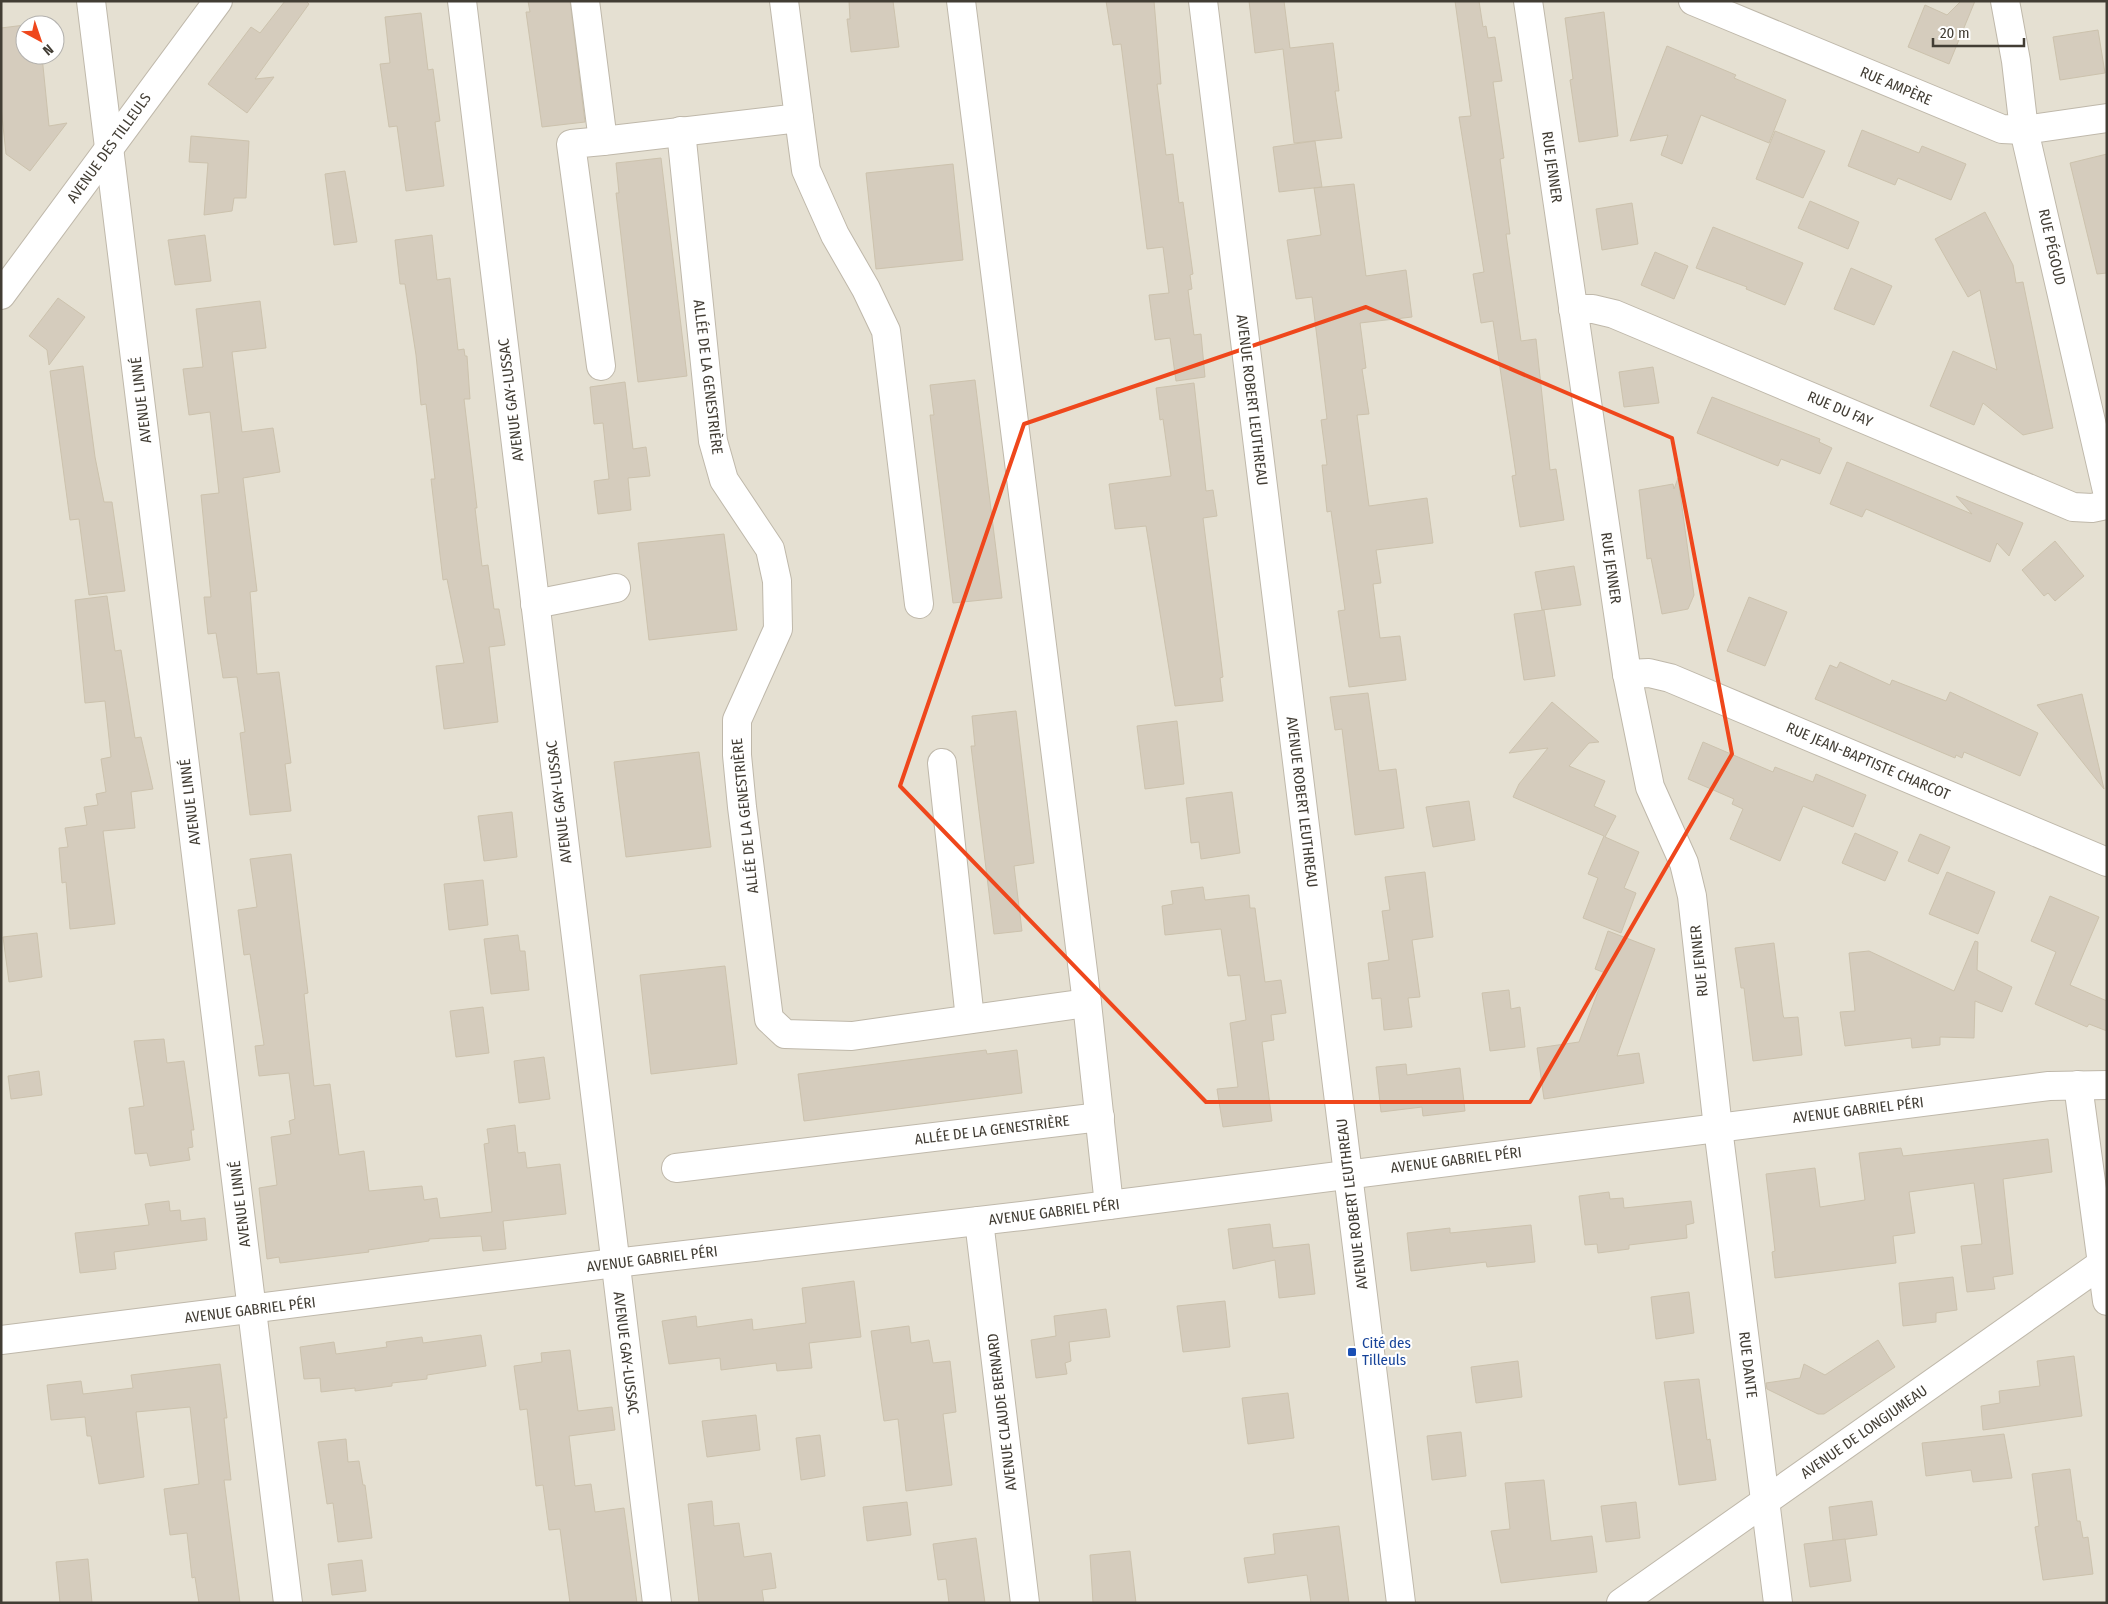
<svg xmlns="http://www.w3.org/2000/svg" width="2108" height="1604" viewBox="0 0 2108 1604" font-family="'Fira Sans Condensed',sans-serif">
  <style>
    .residential { fill: #e5e0d2; fill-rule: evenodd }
    .building { fill: #d5ccbd; stroke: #ccc2ad }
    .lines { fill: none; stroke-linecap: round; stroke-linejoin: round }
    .minor-casing { stroke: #bfb8aa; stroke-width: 30 }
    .minor { stroke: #fff; stroke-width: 28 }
    .marked { fill: none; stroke: #ef471c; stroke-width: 4; stroke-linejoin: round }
    .transit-dot { fill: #1a4fb4; stroke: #fff; stroke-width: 2 }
    .labels { text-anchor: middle; stroke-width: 4; stroke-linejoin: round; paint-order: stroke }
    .street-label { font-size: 15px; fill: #423d34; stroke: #fff }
    .transit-label { font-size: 15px; fill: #164399; stroke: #fff; text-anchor: start }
  </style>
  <rect width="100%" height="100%" fill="#f1ede4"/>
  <path class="residential" d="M1 1H2107V1603H1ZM25 25H55V55H25Z"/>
  <g class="building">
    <polygon points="285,1 306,1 309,4 255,79 274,77 247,113 208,84 251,27 260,33"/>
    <polygon points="528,1 570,1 585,122 542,127 526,12 530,12"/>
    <polygon points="849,1 893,1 899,47 851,52 847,19 850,19"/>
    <polygon points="1106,1 1154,1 1161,84 1157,84 1166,155 1173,154 1179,203 1183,202 1193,274 1190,275 1192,289 1188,290 1194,335 1201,334 1205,377 1176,381 1170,338 1155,340 1149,295 1169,293 1163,247 1147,249 1121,44 1113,45"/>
    <polygon points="1249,1 1284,1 1290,48 1333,43 1339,91 1335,91 1342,138 1294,143 1283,49 1255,53"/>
    <polygon points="1455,1 1479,1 1483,27 1486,26 1488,38 1495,37 1502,81 1493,82 1504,158 1500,159 1510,234 1506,234 1521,341 1536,339 1550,470 1556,469 1564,520 1520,527 1512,476 1516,475 1493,321 1481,323 1473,274 1484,272 1459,117 1471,116"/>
    <polygon points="1961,1 1975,1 1949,64 1908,47 1925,5 1947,15"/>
    <polygon points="1604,12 1618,136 1579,142 1570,80 1573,79 1565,18"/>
    <polygon points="421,13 428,70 433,69 440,121 435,122 444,186 406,191 397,126 389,127 380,64 390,63 385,17"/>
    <polygon points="25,25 25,55 55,55 42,56 49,126 67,123 30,171 6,154 1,107 1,28"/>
    <polygon points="2098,30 2105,73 2060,80 2053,37"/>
    <polygon points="1667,46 1736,75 1734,78 1786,100 1769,143 1701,115 1682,164 1661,155 1668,135 1630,141"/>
    <polygon points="1862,130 1919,153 1922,146 1966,164 1951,200 1898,178 1895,185 1848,166"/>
    <polygon points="1775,131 1825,151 1803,198 1756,179"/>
    <polygon points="191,136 249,141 246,198 234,198 232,211 204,215 208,163 189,162"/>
    <polygon points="1315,141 1322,187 1279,192 1273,147"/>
    <polygon points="2107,154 2107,273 2097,274 2070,163"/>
    <polygon points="661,158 687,376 638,382 616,193 619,193 616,163"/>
    <polygon points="953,164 963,260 876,269 866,173"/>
    <polygon points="345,171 357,242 334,245 325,174"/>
    <polygon points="1354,184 1366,276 1406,270 1412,317 1360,323 1366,368 1362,369 1369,414 1357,415 1369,506 1427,498 1433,543 1376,550 1381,583 1373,584 1380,638 1400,636 1406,680 1349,687 1338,611 1345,610 1331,511 1327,512 1322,465 1327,465 1321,420 1327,419 1312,297 1296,299 1287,240 1321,235 1314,188"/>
    <polygon points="1810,201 1859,222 1848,249 1798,228"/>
    <polygon points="1632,203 1638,244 1602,250 1596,209"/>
    <polygon points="1985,212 2013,265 2016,283 2023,282 2053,428 2023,435 1983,403 1974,425 1930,406 1953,351 1997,370 1980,290 1968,297 1935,239"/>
    <polygon points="1713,227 1803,263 1785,305 1746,289 1747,287 1696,268"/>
    <polygon points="205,235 211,281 175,285 168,240"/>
    <polygon points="432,235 437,280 450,278 458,350 464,349 465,356 467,356 470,399 464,399 477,508 475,508 482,566 488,565 494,609 499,609 505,645 489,647 498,722 444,729 436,666 464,663 447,579 443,580 431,479 435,479 426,404 421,405 416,355 405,284 400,284 395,240"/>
    <polygon points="1655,252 1688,266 1674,299 1641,285"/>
    <polygon points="1851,268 1892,286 1874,325 1834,309"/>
    <polygon points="58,298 85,317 49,365 47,350 29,336"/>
    <polygon points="260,301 266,348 232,352 242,432 273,428 280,472 243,478 257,591 250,592 257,674 279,672 291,763 285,764 291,811 250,815 240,733 245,732 237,677 223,678 216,633 208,634 204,597 211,597 201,495 219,493 210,412 189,415 183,369 203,367 196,309"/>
    <polygon points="83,366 95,457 104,502 112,502 125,591 89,595 79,519 70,520 50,371"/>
    <polygon points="1653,367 1659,403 1624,407 1619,372"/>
    <polygon points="975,380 1002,598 953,603 930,415 934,415 930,385"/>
    <polygon points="625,382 633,449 646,447 650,476 628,478 631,510 598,514 594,481 609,479 603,423 594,424 590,387"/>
    <polygon points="1194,383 1206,491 1213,490 1217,516 1203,518 1223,677 1220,678 1223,701 1175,706 1146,526 1115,529 1109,484 1171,476 1163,419 1160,420 1156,388"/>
    <polygon points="1712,397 1820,439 1819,442 1832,448 1820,474 1781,459 1778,466 1697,433"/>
    <polygon points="1847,462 1972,514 1956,496 2023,523 2009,556 1997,543 1990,562 1866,509 1862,517 1830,504"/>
    <polygon points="1678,478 1694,595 1688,609 1662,614 1651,558 1647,559 1639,490 1673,484 1674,489"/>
    <polygon points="724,534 737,630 649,640 638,543"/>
    <polygon points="2055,541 2084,576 2055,601 2048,593 2044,596 2022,570"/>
    <polygon points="1574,566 1581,605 1542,610 1535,572"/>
    <polygon points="107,596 115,651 121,650 135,738 141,737 153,789 131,792 135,828 103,831 115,924 70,929 66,882 62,883 59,848 68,847 65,828 87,825 84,807 98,805 96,794 106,792 101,759 111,757 105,701 85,703 75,600"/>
    <polygon points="1749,597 1787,612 1765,666 1727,651"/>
    <polygon points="1544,610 1555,676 1524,680 1514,614"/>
    <polygon points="1840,662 1890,685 1892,680 1946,701 1950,692 2038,733 2020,776 1964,752 1962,758 1956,755 1955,758 1815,699 1830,665 1837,668"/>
    <polygon points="1368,693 1379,771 1396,769 1404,828 1355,835 1342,729 1335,730 1330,697"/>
    <polygon points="2082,694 2104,789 2037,705"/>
    <polygon points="1552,702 1599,742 1589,743 1569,766 1605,781 1594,806 1616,816 1605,837 1639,852 1624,888 1636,893 1621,933 1583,918 1598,878 1588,874 1604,836 1513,797 1519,784 1548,748 1509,753"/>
    <polygon points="1016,711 1034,863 1014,866 1022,931 994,934 971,746 975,746 972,716"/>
    <polygon points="1177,721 1184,784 1145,789 1137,726"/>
    <polygon points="1703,742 1773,772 1775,767 1813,782 1816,774 1866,795 1853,827 1803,806 1780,861 1730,839 1743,809 1732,804 1734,799 1688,779"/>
    <polygon points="699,752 711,847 626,857 614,762"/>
    <polygon points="1232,792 1240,853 1201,859 1199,842 1191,843 1186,798"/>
    <polygon points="1469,801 1475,840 1433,847 1426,807"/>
    <polygon points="512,812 517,857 484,861 478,816"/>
    <polygon points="1855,833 1898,852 1885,881 1842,863"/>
    <polygon points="1920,834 1950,847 1938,874 1908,861"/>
    <polygon points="291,854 308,993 304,994 314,1086 330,1084 339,1155 364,1151 369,1191 422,1186 424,1200 437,1198 440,1218 492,1212 484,1144 489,1143 487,1129 515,1125 518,1153 525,1152 527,1168 560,1164 566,1214 503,1221 506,1249 483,1251 481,1236 429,1239 429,1241 368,1250 369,1252 280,1263 279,1257 267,1259 259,1188 277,1185 271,1137 291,1134 289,1121 295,1119 289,1073 259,1076 255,1046 264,1045 250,954 244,955 238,910 257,907 250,859"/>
    <polygon points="1425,872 1433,937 1412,940 1420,997 1408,998 1412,1027 1384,1030 1381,998 1372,999 1368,963 1389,960 1382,911 1390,910 1385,877"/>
    <polygon points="1947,872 1995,892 1978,934 1929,914"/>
    <polygon points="483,880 488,925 449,930 444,884"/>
    <polygon points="1203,887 1205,900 1249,895 1250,908 1255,908 1265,982 1281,980 1286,1013 1271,1015 1274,1040 1262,1042 1272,1121 1223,1127 1217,1089 1238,1087 1230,1023 1246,1020 1240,975 1228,976 1221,929 1165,935 1162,906 1173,904 1171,891"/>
    <polygon points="2050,896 2099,917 2070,985 2107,1001 2107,1031 2089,1024 2087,1027 2035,1004 2056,952 2031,941"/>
    <polygon points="1608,931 1655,949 1617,1056 1639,1053 1644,1083 1544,1099 1537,1048 1579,1042 1605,973 1595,969"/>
    <polygon points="37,933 42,977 9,982 3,937"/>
    <polygon points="518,935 520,951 525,951 529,990 491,994 484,939"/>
    <polygon points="1975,941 1978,942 1977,970 2012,987 2002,1012 1975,1001 1974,1038 1940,1037 1940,1045 1912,1048 1911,1038 1845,1046 1840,1012 1855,1011 1849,953 1869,951 1954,991"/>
    <polygon points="1774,943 1783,1015 1784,1018 1798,1017 1802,1055 1753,1061 1744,988 1741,988 1735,948"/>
    <polygon points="725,966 737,1064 651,1074 640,975"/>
    <polygon points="1509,990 1511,1009 1520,1007 1525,1047 1490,1051 1482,993"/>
    <polygon points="483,1007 489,1053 456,1057 450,1011"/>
    <polygon points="164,1039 167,1063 184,1061 194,1130 191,1130 193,1147 188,1148 190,1160 150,1166 147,1153 135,1154 129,1108 144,1106 134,1041"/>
    <polygon points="986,1050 987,1054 1017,1050 1022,1093 804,1121 798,1074"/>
    <polygon points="544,1057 550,1099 519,1103 514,1061"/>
    <polygon points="1406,1064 1407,1075 1460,1068 1465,1111 1423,1116 1422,1107 1381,1112 1376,1067"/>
    <polygon points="39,1071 42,1095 11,1099 8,1076"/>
    <polygon points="2048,1139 2052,1172 2003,1179 2013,1274 1993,1277 1995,1289 1967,1292 1961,1246 1982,1244 1974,1183 1909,1192 1915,1233 1893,1236 1896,1263 1775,1278 1772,1252 1775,1251 1766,1174 1815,1168 1820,1207 1865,1200 1859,1153 1901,1148 1903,1156"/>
    <polygon points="1609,1192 1610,1199 1623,1198 1624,1208 1691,1201 1694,1223 1686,1225 1687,1238 1629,1245 1629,1249 1598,1253 1597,1244 1585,1245 1579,1196"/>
    <polygon points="169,1201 170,1211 180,1210 181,1221 205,1218 207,1240 114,1252 116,1269 80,1273 75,1233 149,1225 145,1204"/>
    <polygon points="1270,1224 1273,1248 1309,1244 1315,1294 1279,1298 1275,1260 1233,1269 1228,1229"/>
    <polygon points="1531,1225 1535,1262 1487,1267 1486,1262 1411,1271 1407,1233 1450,1228 1450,1233"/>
    <polygon points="1953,1277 1957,1310 1936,1313 1936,1322 1903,1326 1899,1283"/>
    <polygon points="854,1281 861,1337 809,1343 812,1368 777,1371 776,1363 721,1370 720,1358 669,1364 662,1321 696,1316 697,1327 752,1319 753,1330 806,1323 802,1288"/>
    <polygon points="1689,1292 1694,1333 1656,1339 1651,1297"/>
    <polygon points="1225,1301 1230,1347 1183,1352 1177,1306"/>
    <polygon points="1106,1309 1110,1337 1069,1342 1071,1361 1065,1363 1067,1374 1036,1378 1031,1340 1056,1336 1054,1316"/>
    <polygon points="909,1326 911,1343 929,1340 933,1363 950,1361 956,1412 943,1414 952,1485 906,1491 898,1419 884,1421 871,1331"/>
    <polygon points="481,1335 486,1366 427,1375 427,1379 392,1383 392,1386 355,1391 355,1388 321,1392 320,1378 304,1379 300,1347 334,1342 336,1354 387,1347 386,1342 422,1337 423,1343"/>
    <polygon points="1878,1340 1895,1367 1824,1414 1818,1414 1767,1389 1766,1383 1800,1378 1804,1364 1825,1375"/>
    <polygon points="570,1350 578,1411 612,1407 615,1430 569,1436 575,1486 591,1484 595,1512 624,1508 637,1603 570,1603 560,1529 549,1530 543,1485 536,1486 527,1409 520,1410 514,1366 542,1362 541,1353"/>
    <polygon points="2074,1356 2082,1416 1983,1430 1981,1406 2000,1403 1999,1391 2040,1386 2037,1361"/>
    <polygon points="1518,1361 1522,1397 1476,1403 1471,1367"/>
    <polygon points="220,1364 227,1418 224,1418 231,1480 224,1480 240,1603 199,1603 195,1577 192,1578 187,1533 170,1535 164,1489 199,1484 190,1407 136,1412 144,1477 99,1484 91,1436 87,1436 85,1417 51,1420 47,1385 81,1381 83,1394 133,1388 131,1375"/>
    <polygon points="1699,1379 1707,1440 1710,1439 1716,1480 1679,1485 1664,1382"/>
    <polygon points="1288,1393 1294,1438 1248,1444 1242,1398"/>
    <polygon points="756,1415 760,1450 707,1457 702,1421"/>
    <polygon points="1461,1432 1466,1476 1432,1480 1427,1436"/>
    <polygon points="2004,1434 2012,1478 1973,1482 1971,1470 1926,1476 1922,1443"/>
    <polygon points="820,1435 825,1476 801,1480 796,1438"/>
    <polygon points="346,1439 348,1462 359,1461 363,1485 365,1485 372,1538 338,1542 333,1503 327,1504 318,1442"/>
    <polygon points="2070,1469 2077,1521 2080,1521 2083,1538 2088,1537 2093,1574 2043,1580 2035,1527 2039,1526 2032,1474"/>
    <polygon points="1544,1480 1551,1541 1592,1536 1597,1572 1501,1583 1491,1531 1510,1529 1505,1483"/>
    <polygon points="712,1501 714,1526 739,1523 744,1557 771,1553 776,1588 762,1590 764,1603 699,1603 688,1504"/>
    <polygon points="1872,1501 1877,1535 1833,1541 1829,1507"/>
    <polygon points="907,1502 911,1535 867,1541 863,1507"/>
    <polygon points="1636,1502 1640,1538 1606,1542 1601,1506"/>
    <polygon points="1339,1526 1349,1603 1311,1603 1307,1575 1248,1583 1244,1558 1275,1554 1273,1534"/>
    <polygon points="976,1538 985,1603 949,1603 946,1579 938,1580 933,1544"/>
    <polygon points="1845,1539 1851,1581 1810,1587 1804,1544"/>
    <polygon points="1130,1551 1136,1603 1093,1603 1090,1555"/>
    <polygon points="88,1559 92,1603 60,1603 56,1562"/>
    <polygon points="362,1560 366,1591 332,1595 328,1564"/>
  </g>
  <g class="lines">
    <g class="minor-casing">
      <g id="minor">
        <polyline points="91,1 288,1603"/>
        <polyline points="462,1 657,1603"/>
        <polyline points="585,1 603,141 799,118 784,1"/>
        <polyline points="961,1 1087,1003 1109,1205"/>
        <polyline points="1203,1 1401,1603"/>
        <polyline points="1528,1 1627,674 1650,787 1684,863 1692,896 1718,1128 1778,1603"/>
        <polyline points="1693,1 2002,129 2024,130 2107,118"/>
        <polyline points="2005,1 2016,61 2024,130 2107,491"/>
        <polyline points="799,118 806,170 835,235 866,289 886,331 919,604"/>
        <polyline points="681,131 713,441 724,480 770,549 777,581 778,629 737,720 737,755 742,807 769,1019 785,1034 852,1036 1087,1003"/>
        <polyline points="1,295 218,1"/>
        <polyline points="1573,309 1593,309 1614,314 2073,507 2092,508 2107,505"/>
        <polyline points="601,366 571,144 603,141"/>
        <polyline points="535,604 616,588"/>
        <polyline points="1627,674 1649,673 1670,678 2107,862"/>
        <polyline points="942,763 970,1019"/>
        <polyline points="2078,1085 2107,1301"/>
        <polyline points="676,1168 1100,1117"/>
        <polyline points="979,1221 1025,1603"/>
        <polyline points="1,1340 615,1263 1022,1216 2049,1086 2107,1085"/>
        <polyline points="1621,1603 2107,1260"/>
      </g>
    </g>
    <use href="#minor" class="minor"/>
  </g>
  <path class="marked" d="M1366 307 1672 438 1732 754 1530 1102H1206L900 786 1024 424Z"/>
  <rect class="transit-dot" x="1347" y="1347" width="10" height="10" rx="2.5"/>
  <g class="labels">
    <g class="street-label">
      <text transform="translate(1896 86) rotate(23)" y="5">RUE AMPÈRE</text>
      <text transform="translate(109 148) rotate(-54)" y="5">AVENUE DES TILLEULS</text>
      <text transform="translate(1552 167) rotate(82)" y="5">RUE JENNER</text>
      <text transform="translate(2052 247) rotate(77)" y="5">RUE PÉGOUD</text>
      <text transform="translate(708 377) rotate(83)" y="5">ALLÉE DE LA GENESTRIÈRE</text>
      <text transform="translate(141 400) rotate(-97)" y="5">AVENUE LINNÉ</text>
      <text transform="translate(511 400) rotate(-97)" y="5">AVENUE GAY-LUSSAC</text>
      <text transform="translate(1252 400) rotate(83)" y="5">AVENUE ROBERT LEUTHREAU</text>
      <text transform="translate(1840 409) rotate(23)" y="5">RUE DU FAY</text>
      <text transform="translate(1611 568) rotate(82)" y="5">RUE JENNER</text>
      <text transform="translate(1868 761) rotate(23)" y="5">RUE JEAN-BAPTISTE CHARCOT</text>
      <text transform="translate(190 802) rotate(-97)" y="5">AVENUE LINNÉ</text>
      <text transform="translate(559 802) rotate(-97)" y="5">AVENUE GAY-LUSSAC</text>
      <text transform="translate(1302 802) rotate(83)" y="5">AVENUE ROBERT LEUTHREAU</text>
      <text transform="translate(745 816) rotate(-96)" y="5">ALLÉE DE LA GENESTRIÈRE</text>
      <text transform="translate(1699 961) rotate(-96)" y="5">RUE JENNER</text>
      <text transform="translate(1858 1110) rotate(-7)" y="5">AVENUE GABRIEL PÉRI</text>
      <text transform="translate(992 1130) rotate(-7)" y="5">ALLÉE DE LA GENESTRIÈRE</text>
      <text transform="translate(1456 1160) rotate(-7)" y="5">AVENUE GABRIEL PÉRI</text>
      <text transform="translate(240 1204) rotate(-97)" y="5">AVENUE LINNÉ</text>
      <text transform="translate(1352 1204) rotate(-97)" y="5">AVENUE ROBERT LEUTHREAU</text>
      <text transform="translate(1054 1212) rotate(-7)" y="5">AVENUE GABRIEL PÉRI</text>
      <text transform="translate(652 1259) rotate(-7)" y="5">AVENUE GABRIEL PÉRI</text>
      <text transform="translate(250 1310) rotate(-7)" y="5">AVENUE GABRIEL PÉRI</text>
      <text transform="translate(626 1353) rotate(83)" y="5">AVENUE GAY-LUSSAC</text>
      <text transform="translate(1748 1365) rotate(83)" y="5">RUE DANTE</text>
      <text transform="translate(1002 1412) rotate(-97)" y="5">AVENUE CLAUDE BERNARD</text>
      <text transform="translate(1864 1432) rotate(-35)" y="5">AVENUE DE LONGJUMEAU</text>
    </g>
    <g class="transit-label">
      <text x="1362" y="1348">Cité des<tspan x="1362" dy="17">Tilleuls</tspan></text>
    </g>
  </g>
  <rect width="2108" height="1604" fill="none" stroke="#423d34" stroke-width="5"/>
  <g transform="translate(40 40) rotate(140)"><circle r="24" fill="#ffffff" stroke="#b3b1ae"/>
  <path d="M0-4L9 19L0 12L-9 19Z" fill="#ef471c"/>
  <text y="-8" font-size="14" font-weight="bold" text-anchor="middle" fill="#423d34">N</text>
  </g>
  <path d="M1933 38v8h91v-8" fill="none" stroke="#423d34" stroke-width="2.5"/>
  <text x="1940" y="38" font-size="15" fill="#423d34" stroke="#ffffff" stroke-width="4" paint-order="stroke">20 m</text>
</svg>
